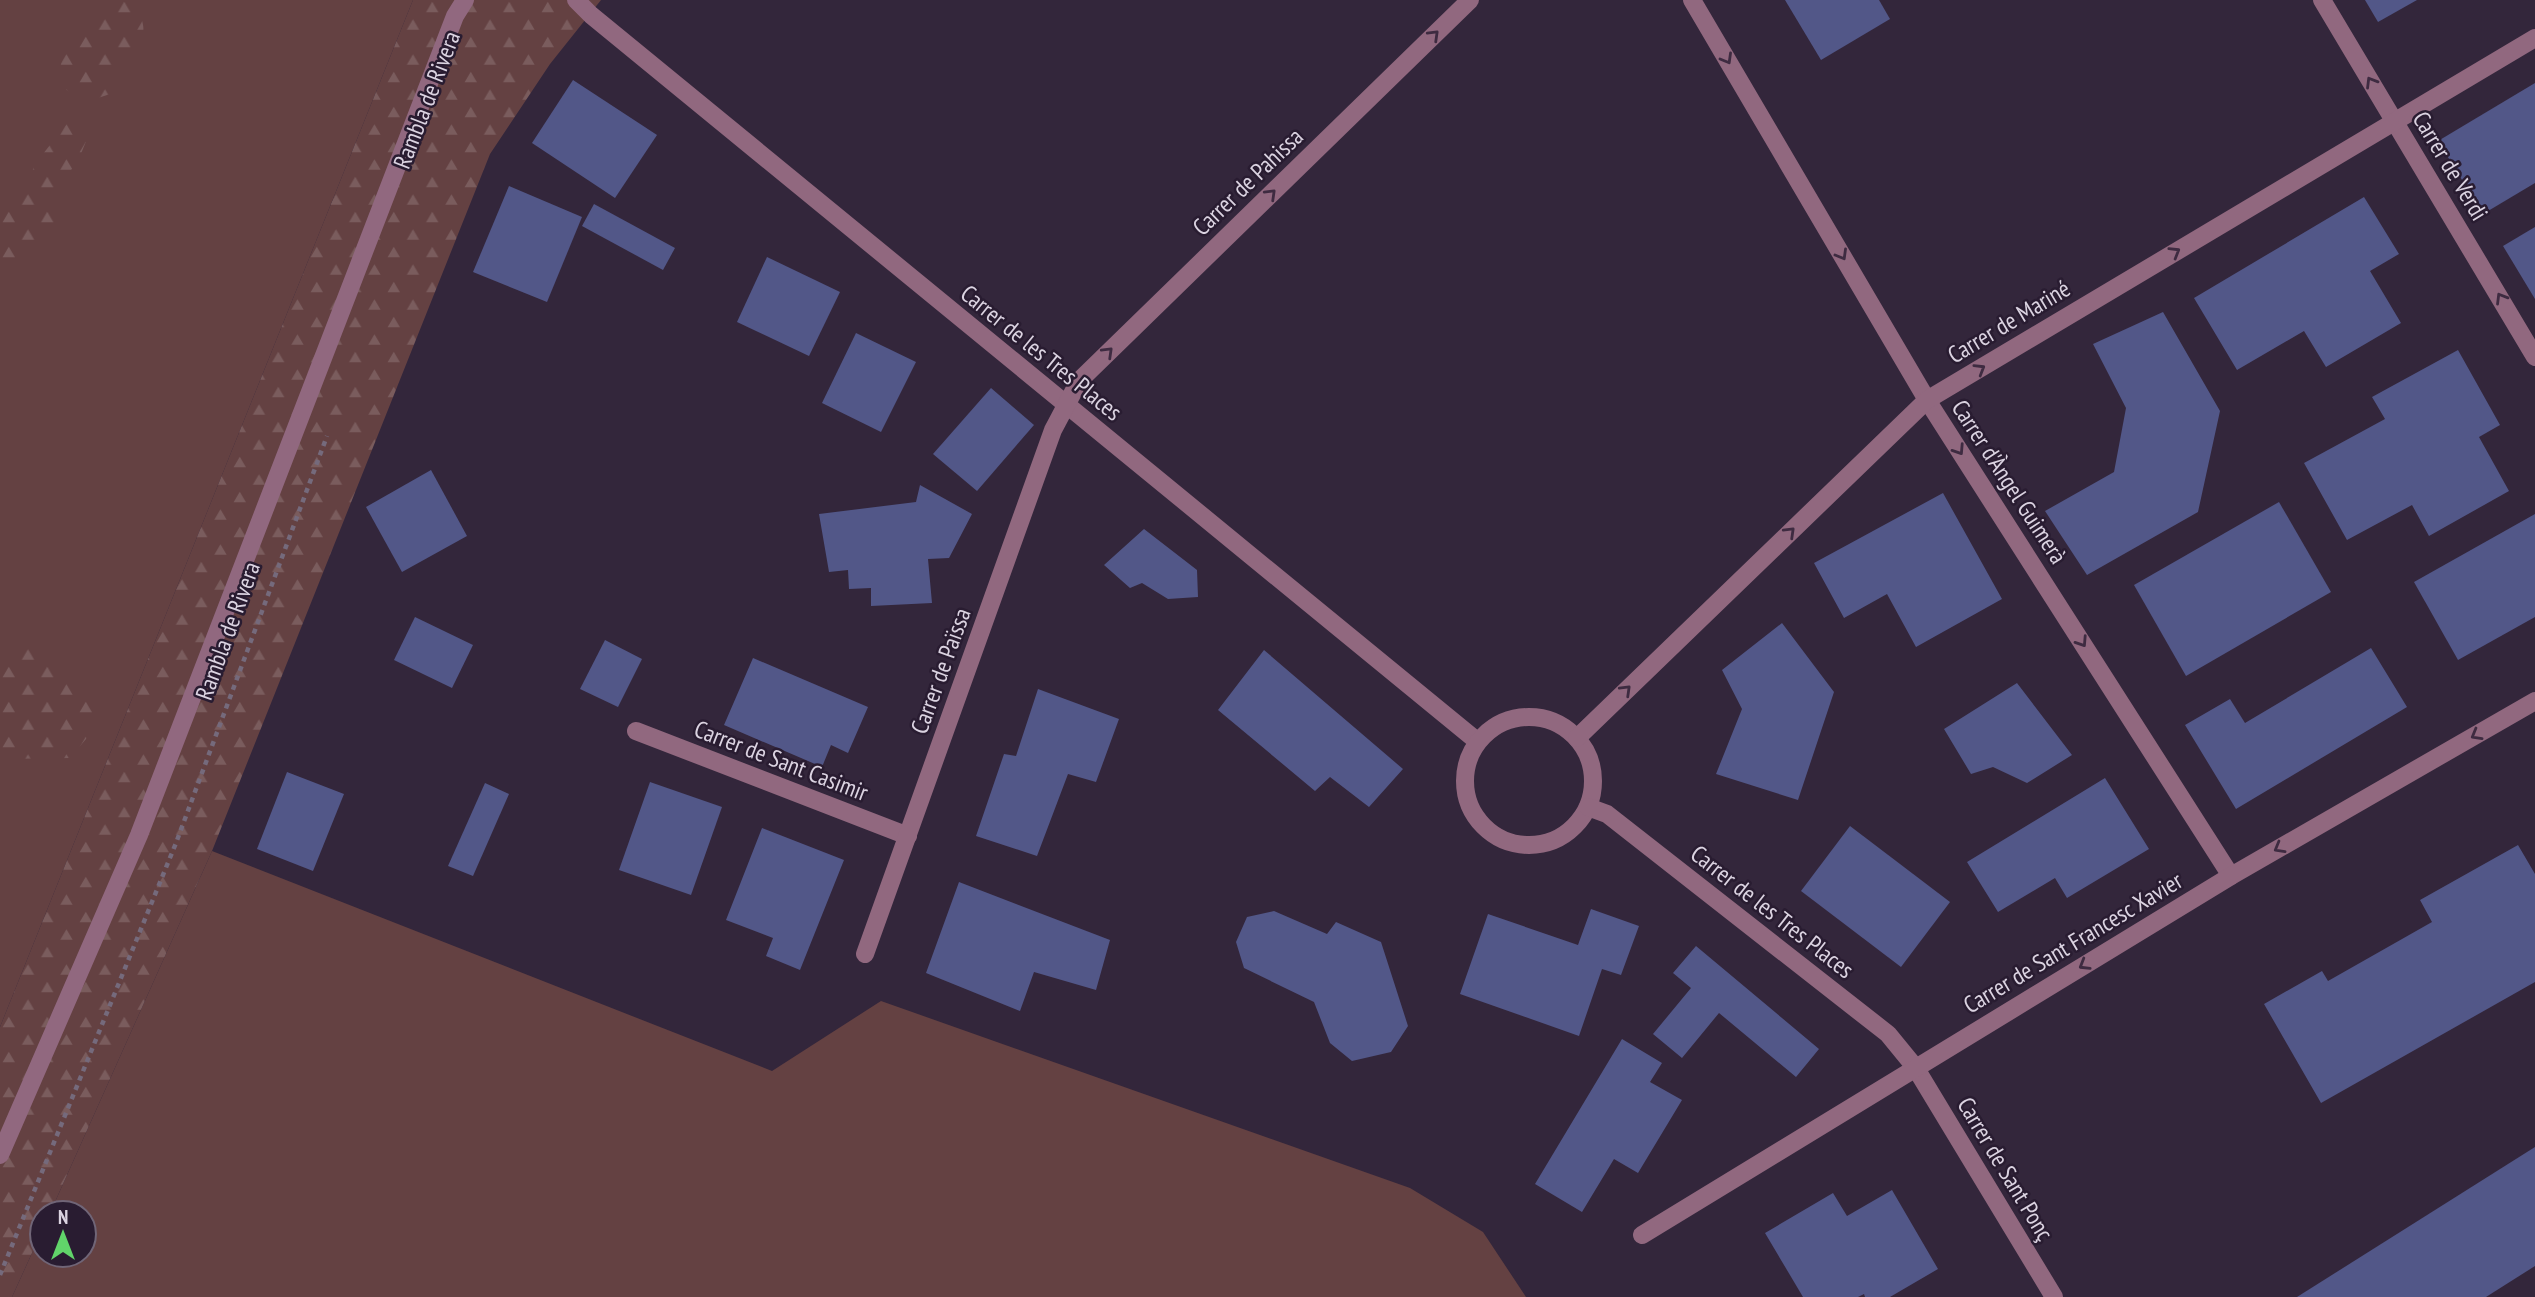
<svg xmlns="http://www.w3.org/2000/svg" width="2535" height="1297" viewBox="0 0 2535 1297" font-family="'PT Sans Narrow',sans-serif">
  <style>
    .grass { fill: #644142 }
    .forest { fill: url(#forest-firs) }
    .building { fill: #525788 }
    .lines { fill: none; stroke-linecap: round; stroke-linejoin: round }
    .path { stroke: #756a7c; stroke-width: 4.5; stroke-dasharray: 5 5; stroke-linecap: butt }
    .minor { stroke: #91687f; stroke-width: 18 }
    .oneway { stroke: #3e2b41 }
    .labels { text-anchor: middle; stroke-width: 5; stroke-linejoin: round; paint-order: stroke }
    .street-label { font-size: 24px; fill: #dbd3e1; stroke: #291c31 }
  </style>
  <defs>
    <pattern id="forest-firs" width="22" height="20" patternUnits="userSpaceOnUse" patternTransform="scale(1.75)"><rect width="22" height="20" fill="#644142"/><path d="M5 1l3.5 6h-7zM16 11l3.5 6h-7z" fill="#7a5c5d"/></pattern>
  </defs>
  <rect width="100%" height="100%" fill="#33263b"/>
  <g class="grass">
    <polygon points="0,0 413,0 0,1027"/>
    <polygon points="212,851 772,1071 881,1001 1410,1188 1483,1232 1526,1297 12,1297 42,1231 42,1255 84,1255 84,1213 50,1213"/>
  </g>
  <g class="forest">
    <path d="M117 0H135C151 42 143 30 122 63 117 72 114 84 110 94L83 103 59 84C59 31 93 38 117 0Z"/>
    <polygon points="413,0 601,0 550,64 490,154 212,851 50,1213 42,1213 42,1231 12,1297 0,1297 0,1027"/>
    <polygon points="69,121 87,139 78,161 61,183 59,225 22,255 0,277 0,212 9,199 28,183 35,164"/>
    <polygon points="28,636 61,677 99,699 86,739 70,758 0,759 0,669"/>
  </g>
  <g class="building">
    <polygon points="1785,0 1879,0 1890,19 1821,60"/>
    <polygon points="2365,0 2417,0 2378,22"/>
    <polygon points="573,80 657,135 615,198 532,143"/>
    <polygon points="2535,83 2535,183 2483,214 2438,141"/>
    <polygon points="509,186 582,217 547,302 473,272"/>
    <polygon points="2364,197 2399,254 2370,271 2401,323 2326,367 2304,331 2237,370 2194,298"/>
    <polygon points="594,204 675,248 663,270 582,226"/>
    <polygon points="2535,227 2535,299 2503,246"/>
    <polygon points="767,257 840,292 809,356 737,322"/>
    <polygon points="2163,312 2220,411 2198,512 2087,575 2045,511 2114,472 2126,408 2093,344"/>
    <polygon points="856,333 916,362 881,432 822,403"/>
    <polygon points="2458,350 2500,425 2479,437 2509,491 2429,536 2412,505 2347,540 2304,463 2385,419 2372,397"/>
    <polygon points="991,388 1034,425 977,491 933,454"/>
    <polygon points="431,470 467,536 402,572 366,507"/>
    <polygon points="920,485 972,514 949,558 928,559 932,603 871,606 871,588 849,589 848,570 829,572 819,514 916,502"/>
    <polygon points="1943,493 2002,599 1916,647 1887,594 1844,618 1814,563"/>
    <polygon points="2279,502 2331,592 2186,676 2134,585"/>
    <polygon points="2535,514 2535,617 2458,660 2414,582"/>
    <polygon points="1144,529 1197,570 1198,597 1168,599 1142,583 1130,588 1104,565"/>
    <polygon points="415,617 473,645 452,688 394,660"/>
    <polygon points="1782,623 1834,692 1798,800 1716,774 1742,709 1722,670"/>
    <polygon points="605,640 642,659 618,707 580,689"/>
    <polygon points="2371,648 2407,707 2236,809 2185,725 2230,699 2245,723"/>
    <polygon points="1264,650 1403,769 1369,807 1330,777 1315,791 1218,710"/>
    <polygon points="753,658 868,707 848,753 831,745 822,767 724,725"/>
    <polygon points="2017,683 2072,755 2027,783 1993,767 1971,774 1944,729"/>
    <polygon points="1038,689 1119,719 1096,782 1068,774 1037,856 976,836 1004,754 1016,756"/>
    <polygon points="287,772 344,794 313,871 257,849"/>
    <polygon points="2105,778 2149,849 2067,898 2055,878 1998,912 1967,862"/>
    <polygon points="650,782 722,807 691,895 619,870"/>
    <polygon points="485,783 509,794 473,876 448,866"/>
    <polygon points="1850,826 1950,902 1901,967 1801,891"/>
    <polygon points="762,828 844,860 800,970 766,956 773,938 726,920"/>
    <polygon points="2518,845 2535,874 2535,982 2321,1103 2264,1004 2322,971 2328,981 2432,922 2420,900"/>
    <polygon points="959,882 1110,940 1096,990 1034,972 1020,1011 926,973"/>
    <polygon points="1591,909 1639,926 1621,975 1602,969 1579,1036 1460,994 1488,914 1578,945"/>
    <polygon points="1274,911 1327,934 1336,922 1381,942 1408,1026 1391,1052 1352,1061 1330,1043 1314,1002 1244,968 1236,942 1247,917"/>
    <polygon points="1696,946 1819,1049 1796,1077 1719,1013 1682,1058 1653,1034 1691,988 1673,973"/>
    <polygon points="1622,1039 1662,1063 1650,1082 1682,1100 1638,1173 1614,1159 1582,1212 1535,1184"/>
    <polygon points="2535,1147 2535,1266 2486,1297 2297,1297"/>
    <polygon points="1892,1190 1938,1269 1890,1297 1865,1297 1864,1294 1858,1297 1803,1297 1765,1233 1833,1193 1847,1216"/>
  </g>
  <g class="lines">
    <polyline class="path" points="0,1275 176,843 327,436"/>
    <g class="minor">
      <polyline points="576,0 591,15 1477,741"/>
      <polyline points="1692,0 1927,400 2231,876"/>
      <polyline points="2322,0 2535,357"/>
      <circle cx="1529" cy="781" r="64"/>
      <polyline points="636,731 908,836"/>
      <polyline points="1577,738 1927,400 2535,38"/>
      <polyline points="1588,807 1607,814 1888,1034 1915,1067 2054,1297"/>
      <polyline points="865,954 1053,430 1079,381 1470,0"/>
      <polyline points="0,1155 139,835 455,16 465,0"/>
      <polyline points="1642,1235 2231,876 2535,701"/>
    </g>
  </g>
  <defs><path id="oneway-chevron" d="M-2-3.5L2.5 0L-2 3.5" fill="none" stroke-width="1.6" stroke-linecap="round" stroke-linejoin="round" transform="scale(1.75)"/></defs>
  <g class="oneway">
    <use href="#oneway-chevron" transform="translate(1434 35) rotate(-44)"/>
    <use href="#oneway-chevron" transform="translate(1727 59) rotate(60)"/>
    <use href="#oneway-chevron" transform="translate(2371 82) rotate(-121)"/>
    <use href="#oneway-chevron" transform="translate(1271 194) rotate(-44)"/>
    <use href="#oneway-chevron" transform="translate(2175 252) rotate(-31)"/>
    <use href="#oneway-chevron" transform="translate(1842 255) rotate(60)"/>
    <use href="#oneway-chevron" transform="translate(2501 298) rotate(-121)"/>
    <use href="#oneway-chevron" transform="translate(1108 352) rotate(-44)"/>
    <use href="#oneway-chevron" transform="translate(1980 369) rotate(-31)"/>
    <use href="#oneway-chevron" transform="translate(1959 450) rotate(57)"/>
    <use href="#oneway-chevron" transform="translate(1790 532) rotate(-44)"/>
    <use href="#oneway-chevron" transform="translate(2082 642) rotate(57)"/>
    <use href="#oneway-chevron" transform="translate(1626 690) rotate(-44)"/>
    <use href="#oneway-chevron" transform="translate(2476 735) rotate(150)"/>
    <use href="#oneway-chevron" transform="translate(2279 848) rotate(150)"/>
    <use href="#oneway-chevron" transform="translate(2084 965) rotate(149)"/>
  </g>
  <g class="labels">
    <g class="street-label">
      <text transform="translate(427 100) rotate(-69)" y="8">Rambla de Rivera</text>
      <text transform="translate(2450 166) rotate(59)" y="8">Carrer de Verdi</text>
      <text transform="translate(1248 182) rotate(-44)" y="8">Carrer de Pahissa</text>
      <text transform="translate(2009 322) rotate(-31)" y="8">Carrer de Mariné</text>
      <text transform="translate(1041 353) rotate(39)" y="8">Carrer de les Tres Places</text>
      <text transform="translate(2009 482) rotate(57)" y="8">Carrer d'Àngel Guimerà</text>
      <text transform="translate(228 631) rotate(-70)" y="8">Rambla de Rivera</text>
      <text transform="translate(941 671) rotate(-70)" y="8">Carrer de Païssa</text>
      <text transform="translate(781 761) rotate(21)" y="8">Carrer de Sant Casimir</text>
      <text transform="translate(1772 912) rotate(38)" y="8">Carrer de les Tres Places</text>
      <text transform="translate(2073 943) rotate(-31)" y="8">Carrer de Sant Francesc Xavier</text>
      <text transform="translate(2005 1169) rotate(59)" y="8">Carrer de Sant Ponç</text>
    </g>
  </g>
  <g transform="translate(63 1234)"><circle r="33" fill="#291c31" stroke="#706577" stroke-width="2"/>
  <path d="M0-5L12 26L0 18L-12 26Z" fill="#61d46a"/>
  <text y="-10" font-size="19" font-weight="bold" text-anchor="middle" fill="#dbd3e1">N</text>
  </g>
</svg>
